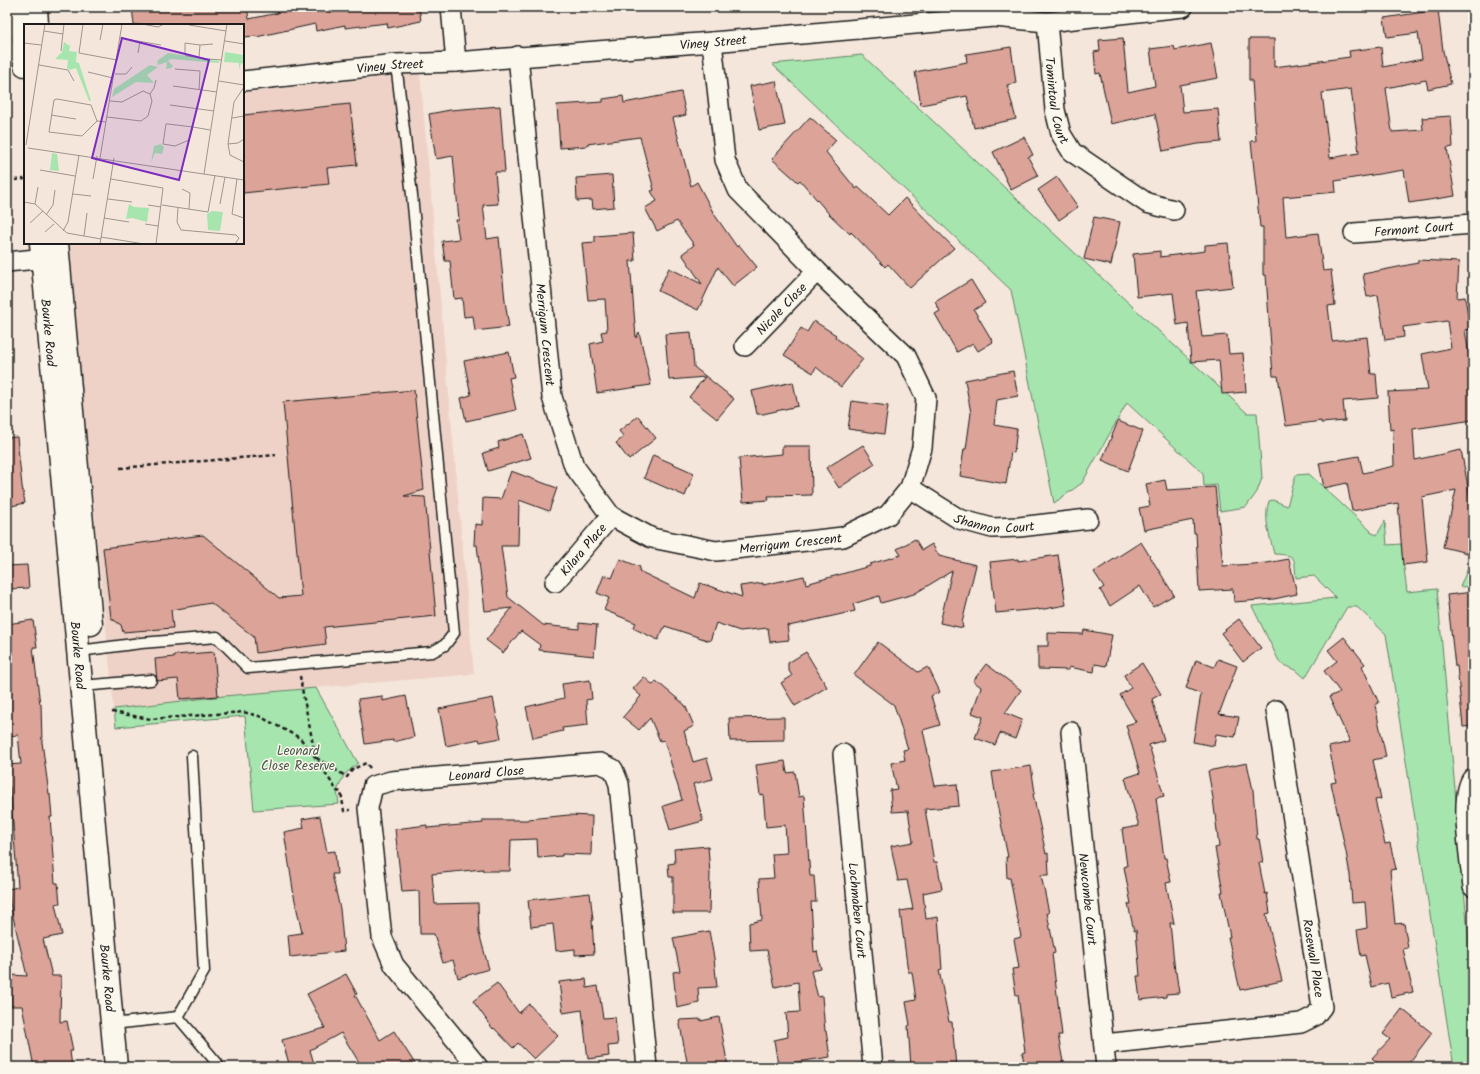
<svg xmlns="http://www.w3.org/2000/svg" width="1480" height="1074" viewBox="0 0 1480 1074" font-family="Kalam,sans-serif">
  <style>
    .built { fill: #eed2c7 }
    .green { fill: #a6e6ae; stroke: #618165 }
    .building { fill: #dca398; stroke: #1c1c1c; fill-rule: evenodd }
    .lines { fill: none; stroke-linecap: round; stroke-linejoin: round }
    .service-casing { stroke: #1c1c1c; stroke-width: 13 }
    .minor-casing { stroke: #1c1c1c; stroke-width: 22 }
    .secondary-casing { stroke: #1c1c1c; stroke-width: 25 }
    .path { stroke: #1c1c1c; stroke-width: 2.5; stroke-dasharray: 4 3; stroke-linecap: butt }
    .service { stroke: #fbf7ec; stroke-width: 10 }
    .minor { stroke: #fbf7ec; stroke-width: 19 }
    .secondary { stroke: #fbf7ec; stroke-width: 22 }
    .labels { text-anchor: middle; stroke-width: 3; stroke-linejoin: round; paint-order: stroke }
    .street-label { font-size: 13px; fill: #1c1c1c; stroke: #fbf7ec }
    .park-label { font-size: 13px; fill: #455948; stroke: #fbf7ec }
    .inset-road { fill: none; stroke: #9e958f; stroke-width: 1 }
    .view { fill: #7b2cbf; fill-opacity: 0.15; stroke: #7b2cbf; stroke-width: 2 }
    .inset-edge { fill: none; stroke: #1c1c1c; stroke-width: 2 }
  </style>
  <rect width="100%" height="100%" fill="#f5e6db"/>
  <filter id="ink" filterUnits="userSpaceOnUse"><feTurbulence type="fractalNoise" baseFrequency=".025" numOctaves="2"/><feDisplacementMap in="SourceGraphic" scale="8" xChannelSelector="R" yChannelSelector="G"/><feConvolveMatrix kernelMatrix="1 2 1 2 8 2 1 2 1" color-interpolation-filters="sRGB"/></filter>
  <g filter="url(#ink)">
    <polygon class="built" points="420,73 474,674 224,696 114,709 67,243 243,243 243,93"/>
    <g class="green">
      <polygon points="862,55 1247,413 1257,413 1262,478 1257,492 1246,507 1220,511 1217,485 1204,486 1203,473 1127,403 1082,483 1054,503 1011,290 772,64"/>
      <path d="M1309 474 1371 531 1370 532 1377 535 1385 521 1387 545 1401 544 1407 592 1437 589 1473 990V1067H1454L1386 634 1357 607H1347L1305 678 1296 670 1280 663 1252 606 1336 598 1314 576 1296 578C1294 557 1297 555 1274 554 1270 536 1263 519 1269 501L1273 500 1287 506 1296 475Z"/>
      <polygon points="1473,556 1473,586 1460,587"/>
      <polygon points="316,688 358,763 344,775 337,791 339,804 254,810 245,716 116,727 114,709 224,696"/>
    </g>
    <g class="building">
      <polygon points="132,7 247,7 249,19 278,13 277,7 419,7 421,21 388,28 387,23 345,28 345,25 316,31 315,24 256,37 256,36 243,37 243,25 134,25"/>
      <path d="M1438 10 1443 51 1451 84 1428 89 1426 80 1386 88 1392 132 1423 130 1422 118 1451 116 1453 147 1447 148 1455 196 1409 203 1404 170 1335 181 1336 192 1283 197 1286 237 1318 233 1323 271 1331 270 1335 305 1328 306 1332 341 1367 337 1371 374H1376L1378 398 1343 401 1345 421 1321 423V421L1286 426 1278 376H1273L1266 275H1263V227H1260L1251 141H1256L1252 80H1249V39H1274V67L1350 57 1349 51 1381 47 1383 67 1422 59 1418 33 1387 37 1384 18ZM1351 89 1359 153 1330 158 1322 93Z"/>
      <polygon points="1123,38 1128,92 1155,86 1150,49 1174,46 1175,50 1211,43 1218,78 1180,85 1183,112 1218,109 1221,142 1198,144 1163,151 1155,114 1111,124 1100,73 1096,74 1094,52 1100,51 1099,40"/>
      <polygon points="1011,47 1016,83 1007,85 1016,119 974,128 967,96 921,105 915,72 967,62 966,54"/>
      <polygon points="776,81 785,125 759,130 750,86"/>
      <polygon points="681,92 686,115 673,118 691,186 697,182 714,214 737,247 739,245 757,267 733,286 718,267 698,310 658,291 669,268 702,284 682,254 694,245 677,221 657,231 645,208 657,201 651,191 654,190 640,137 587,144 587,146 560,148 557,105 603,102 603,99 623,96 624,103"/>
      <polygon points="350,104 357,165 327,168 329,184 243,193 243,115"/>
      <polygon points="500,106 505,172 495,172 498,204 483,205 487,239 499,237 505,301 509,327 475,331 473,316 464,317 462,298 454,299 450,261 445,261 442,241 459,239 456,220 459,220 453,156 436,159 429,114 450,110"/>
      <polygon points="810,117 836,140 826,152 856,189 858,187 888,215 905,198 954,248 910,288 888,264 885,267 851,232 850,234 829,214 800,180 798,182 772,159"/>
      <polygon points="1024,137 1033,155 1028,157 1038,176 1011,190 993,152"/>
      <polygon points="612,175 614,207 593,209 592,200 577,201 576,178"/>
      <polygon points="1057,177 1078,207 1059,220 1038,190"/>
      <polygon points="1094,217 1120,222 1111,265 1084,259"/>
      <polygon points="633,233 635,261 630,261 636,338 639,332 651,385 597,393 590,344 603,341 601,332 607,331 605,299 588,300 582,243 595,242 595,236"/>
      <polygon points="1228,243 1233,287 1196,291 1202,337 1227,335 1229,354 1243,353 1246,392 1222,394 1219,360 1191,362 1188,323 1177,325 1173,293 1137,297 1133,254 1160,251 1160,257 1205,251 1205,245"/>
      <polygon points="1418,260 1459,262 1457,298 1465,297 1470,329 1465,330 1470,360 1469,360 1473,383 1473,386 1470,387 1473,404 1473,420 1413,429 1415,460 1461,450 1473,512 1473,527 1467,553 1443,547 1456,490 1422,497 1428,562 1403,565 1398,503 1352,511 1347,483 1324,488 1319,463 1359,456 1363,473 1394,466 1393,429 1390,430 1388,392 1428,390 1422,354 1451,348 1447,321 1403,327 1404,337 1385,340 1378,295 1367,297 1363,274 1418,263"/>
      <polygon points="971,280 985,303 974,310 993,342 978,351 973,343 957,352 935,314 940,311 935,302"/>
      <polygon points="814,321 836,335 835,337 863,359 841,387 816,367 813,373 784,355 801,328 807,332"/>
      <polygon points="691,332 694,367 734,399 717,419 689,397 705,377 669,380 665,334"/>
      <polygon points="509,352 514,377 509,378 516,410 466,421 461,398 471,395 464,361"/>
      <polygon points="1013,371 1018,396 997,400 994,425 1017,429 1014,453 1011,452 1006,484 960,476 964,449 966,449 971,413 965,380"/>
      <polygon points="793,382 798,406 763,414 757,414 752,391"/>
      <polygon points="414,390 424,490 404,496 425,497 436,616 324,627 326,644 256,653 254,637 211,603 171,610 173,628 123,632 121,625 111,618 103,548 203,535 279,598 301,596 283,402"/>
      <polygon points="852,401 888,406 884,434 848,429"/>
      <polygon points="638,416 656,438 629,460 616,443 624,437 619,431"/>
      <polygon points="1118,421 1143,431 1128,471 1102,460"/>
      <polygon points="523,434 531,458 488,471 483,453 499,448 498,442"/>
      <polygon points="17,437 22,486 25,503 7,507 7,438"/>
      <polygon points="863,445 875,464 839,488 826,468"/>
      <polygon points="782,446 811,446 812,495 768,496 769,500 743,502 739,458 782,454"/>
      <polygon points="653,455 694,473 685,496 644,478"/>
      <polygon points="511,471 557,488 549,511 519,500 518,546 501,546 508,597 543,625 579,629 579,623 597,625 594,656 539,650 540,645 521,631 503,653 486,640 512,608 485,611 477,545 474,545 475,524 482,525 483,498 501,499"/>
      <polygon points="1165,480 1167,490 1215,487 1223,566 1267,563 1289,559 1297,594 1274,599 1234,602 1233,589 1199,591 1196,533 1194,533 1193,520 1144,530 1139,508 1150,506 1146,484"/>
      <polygon points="915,539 922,550 932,544 939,556 976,565 962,623 963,628 940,623 952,571 914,594 881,603 879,596 853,604 855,611 789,626 787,625 789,640 770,642 768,628 740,631 716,623 710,641 665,626 658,640 633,628 636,623 604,610 609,598 597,593 604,575 612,578 620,559 640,567 639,571 695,598 700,583 742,597 740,586 763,583 763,585 804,576 806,584 870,566 870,564 901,555 897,549"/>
      <polygon points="1141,542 1174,595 1153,607 1140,586 1110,606 1100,590 1104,587 1094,572"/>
      <polygon points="1058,555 1066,605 1039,610 1039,609 996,613 990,562 1018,559 1018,561"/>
      <polygon points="27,565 29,588 7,589 7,566"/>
      <polygon points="1473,592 1473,726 1463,727 1457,666 1455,666 1447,595"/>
      <polygon points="1239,619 1261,648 1243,662 1221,633"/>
      <polygon points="33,620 37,647 33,647 40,704 41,704 42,742 49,794 50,794 52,817 50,817 55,883 58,883 60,903 55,904 62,935 43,939 52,976 61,976 60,1022 67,1021 73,1051 70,1051 72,1067 34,1067 22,1006 11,1006 11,975 27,976 10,904 8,889 18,887 10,787 7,787 7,765 21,764 18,735 7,736 7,624"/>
      <polygon points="1084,630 1112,635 1106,666 1095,664 1094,672 1069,667 1069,670 1038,669 1038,646 1048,646 1048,633 1083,634"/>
      <polygon points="1344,637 1365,664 1362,666 1379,703 1375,705 1386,757 1373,760 1381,799 1375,800 1385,844 1390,843 1396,869 1390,870 1395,924 1404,923 1408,948 1403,949 1413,992 1391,997 1388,983 1372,987 1365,955 1361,956 1357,930 1367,928 1365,902 1352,903 1350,875 1346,852 1331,783 1336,782 1329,747 1350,742 1329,697 1340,692 1324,671 1337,661 1328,650"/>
      <polygon points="878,642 918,672 928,667 940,692 931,696 940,725 923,730 935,786 957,784 959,806 925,809 934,862 937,862 942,889 923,893 926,919 938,917 942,969 939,970 949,1022 952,1022 956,1067 911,1067 908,1026 910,1025 906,1002 916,1000 912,972 908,972 900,911 913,909 907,880 898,881 891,846 913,842 908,811 892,812 890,790 897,789 891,763 905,760 903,750 908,749 894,705 854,675"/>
      <polygon points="214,652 218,696 180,699 178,679 157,681 155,659 174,657 174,655"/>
      <polygon points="806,652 827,687 795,706 781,683 792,676 788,669 788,663"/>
      <polygon points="1218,659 1237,666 1219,714 1239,717 1235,737 1216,734 1214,746 1193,742 1201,694 1186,688 1196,660 1214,667"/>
      <polygon points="1142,663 1161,694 1152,699 1164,740 1149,745 1164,796 1156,798 1164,858 1166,858 1171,882 1166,883 1174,923 1170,923 1175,972 1176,972 1179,993 1166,994 1166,997 1140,1000 1137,976 1140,976 1136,930 1134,931 1128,904 1131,904 1124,867 1127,866 1122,829 1139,826 1125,778 1140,773 1126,725 1136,722 1120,695 1131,688 1124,675"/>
      <polygon points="986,664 1021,690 1005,713 1022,720 1015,739 1000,733 995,745 975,738 983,717 972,713 981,687 973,681"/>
      <polygon points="644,677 653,685 656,681 685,705 694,726 684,731 693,762 707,758 713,779 693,784 703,821 670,830 663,806 682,800 664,740 660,741 650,718 639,730 623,717 641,696 633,689"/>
      <polygon points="590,680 592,699 586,700 588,725 562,728 563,731 533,738 526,707 564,698 562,684"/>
      <polygon points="382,696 382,701 406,696 414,737 393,742 393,740 365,744 358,699"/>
      <polygon points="493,698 501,738 480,742 479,739 446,746 439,709"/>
      <polygon points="784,717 784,740 730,741 729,718"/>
      <polygon points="785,761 787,773 795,772 799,797 804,796 810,876 814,876 816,902 811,902 814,952 817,951 821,969 811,971 818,997 822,996 825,1031 826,1031 830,1057 778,1065 774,1040 788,1037 786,1013 800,1012 798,982 775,987 767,950 750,951 749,923 762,920 759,879 774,878 772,854 787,853 785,825 766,827 763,794 760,795 756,765"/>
      <polygon points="1247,763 1253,790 1257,839 1259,839 1263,862 1259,863 1265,894 1267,893 1270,913 1266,914 1282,981 1240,990 1228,937 1230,937 1221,892 1223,892 1215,848 1219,847 1213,798 1208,771"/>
      <polygon points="1031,766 1035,793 1033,794 1046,854 1048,853 1049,875 1041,875 1049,913 1047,913 1055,953 1052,954 1062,1035 1058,1035 1064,1067 1025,1067 1022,1053 1025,1052 1018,995 1016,995 1012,969 1019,968 1014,939 1021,937 1010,878 1007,878 1006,857 1008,857 996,799 992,772"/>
      <polygon points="569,815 592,816 591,855 562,854 562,856 538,858 537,839 511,840 510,871 483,871 483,869 432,874 435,904 478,903 479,933 489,969 458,978 453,960 443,963 434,934 420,934 419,891 402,892 395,829 427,825 427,828 483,823 483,820 528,820 528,819"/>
      <polygon points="320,816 327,852 335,851 337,874 332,874 340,909 344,951 290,957 288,935 302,933 294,896 284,832 304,828 302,819"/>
      <polygon points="708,846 710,874 709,913 673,913 673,877 669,877 668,864 675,863 674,849"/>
      <polygon points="590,893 593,920 592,920 594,954 575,955 575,949 556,951 553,924 531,927 528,900"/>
      <polygon points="709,931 714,958 717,987 698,988 699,1003 677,1008 673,972 680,971 673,938"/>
      <polygon points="346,974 357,994 355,995 380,1040 394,1031 417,1067 362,1067 341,1033 310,1050 315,1067 290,1067 282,1040 325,1028 307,994"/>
      <polygon points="586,979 587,988 598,986 603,1018 615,1017 618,1045 608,1046 609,1056 588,1059 582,1010 563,1013 559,982"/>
      <polygon points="497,983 519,1013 529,1004 558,1036 534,1059 518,1043 513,1048 494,1028 493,1029 473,1001"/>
      <polygon points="1402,1009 1432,1033 1406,1067 1382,1067 1372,1058 1390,1039 1383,1034"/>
      <polygon points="719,1017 728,1067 688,1067 679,1020 701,1019 701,1021"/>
    </g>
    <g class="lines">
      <g class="service-casing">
        <g id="service">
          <polyline points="79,651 141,643 217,637 248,668 432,652 445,645 454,633 412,195 396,64"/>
          <polyline points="82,686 151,680"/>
          <polyline points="192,756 204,971 178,1017 217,1063 218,1067"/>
          <polyline points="112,1024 178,1017"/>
        </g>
      </g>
      <g class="minor-casing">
        <g id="minor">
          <polyline points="451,7 456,62"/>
          <path id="s1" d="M1047 22 1055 110 1061 134 1072 152 1147 203 1174 210"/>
          <polyline points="7,53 25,51"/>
          <path id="s2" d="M518 56 552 397 574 466 611 516 652 538 716 551 843 537 888 515 910 488 922 448 926 398 906 356 817 271 738 190 725 160 712 42"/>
          <path id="s3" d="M243 81 396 64 456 62 712 42 994 17 1047 22 1183 7"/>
          <path id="s4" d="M1354 233 1473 224"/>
          <polyline points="7,262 56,257"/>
          <path id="s5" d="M745 346 817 271"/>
          <path id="s6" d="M910 488 959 519 992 528 1019 527 1088 519"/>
          <path id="s7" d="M555 582 611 516"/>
          <path id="s8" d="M1071 732 1106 1067"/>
          <path id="s9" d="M843 754 873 1067"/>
          <path d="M1473 778C1458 792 1471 866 1473 887"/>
          <polyline points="1104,1044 1301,1023 1315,1016 1322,1007 1276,710"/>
          <path id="s10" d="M478 1067 394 965 382 937 368 808 373 786 391 781 600 763 613 769 619 784 647 1067"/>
        </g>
      </g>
      <g class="secondary-casing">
        <g id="secondary">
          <polyline points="20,7 25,65"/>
          <polyline points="36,7 37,25"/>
          <path id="s11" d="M41 243 116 1067"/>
          <polyline points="57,243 91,624"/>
        </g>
      </g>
      <g class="path">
        <polyline points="15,180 25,179"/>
        <polyline points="120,468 276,455"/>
        <path d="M300 676C304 703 311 730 315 757L347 777 353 769 366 763 370 768"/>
        <polyline points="112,712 151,719 243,712 259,716 300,738 315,757 337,791 341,792 344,811 350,810"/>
        <polyline points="135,1066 144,1065"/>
      </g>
      <use href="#service" class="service"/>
      <use href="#minor" class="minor"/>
      <use href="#secondary" class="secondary"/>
    </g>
  </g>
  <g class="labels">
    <g class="street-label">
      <text dy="5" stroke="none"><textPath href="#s3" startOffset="472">Viney Street</textPath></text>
      <text dy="5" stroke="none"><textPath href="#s3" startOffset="148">Viney Street</textPath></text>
      <text dy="5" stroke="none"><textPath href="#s1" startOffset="79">Tomintoul Court</textPath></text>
      <text dy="5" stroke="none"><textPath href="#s4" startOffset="60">Fermont Court</textPath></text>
      <text dy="5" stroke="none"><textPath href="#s5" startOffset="52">Nicole Close</textPath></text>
      <text dy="5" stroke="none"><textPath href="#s11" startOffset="90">Bourke Road</textPath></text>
      <text dy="5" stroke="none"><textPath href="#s2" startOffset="280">Merrigum Crescent</textPath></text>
      <text dy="5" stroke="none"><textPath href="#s6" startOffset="94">Shannon Court</textPath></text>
      <text dy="5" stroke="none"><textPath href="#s2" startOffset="664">Merrigum Crescent</textPath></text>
      <text dy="5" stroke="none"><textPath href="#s7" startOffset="43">Kilara Place</textPath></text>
      <text dy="5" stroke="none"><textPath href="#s11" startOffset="414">Bourke Road</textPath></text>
      <text dy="5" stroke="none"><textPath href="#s10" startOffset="429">Leonard Close</textPath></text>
      <text dy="5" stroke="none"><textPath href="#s8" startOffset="168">Newcombe Court</textPath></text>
      <text dy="5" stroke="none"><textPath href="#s9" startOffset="157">Lochmaben Court</textPath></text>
      <text transform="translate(1314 958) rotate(81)" y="5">Rosewall Place</text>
      <text dy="5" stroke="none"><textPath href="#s11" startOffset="738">Bourke Road</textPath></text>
    </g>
    <g class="park-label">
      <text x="298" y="755">Leonard<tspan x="298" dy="15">Close Reserve</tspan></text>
    </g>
  </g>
  <g transform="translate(24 24)">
    <rect width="220" height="220" fill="#f5e6db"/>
    <path d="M40 18 46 22 45 27 53 28 52 38 55 39 67 77H65L52 44 46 46 43 44 44 36 31 35 38 28ZM201 28 220 31V40L217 39 215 46V39L200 38ZM144 29 195 37V39L147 35 144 37 149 42 147 44 142 45 143 38 134 41 133 37ZM126 41 134 43 123 51 130 59 112 58 88 73 90 65ZM137 120 140 123 138 130 131 129 127 139 130 122ZM28 129 33 130 35 147 26 146ZM105 180 110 183 125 184 123 198 108 194 102 195ZM188 187 199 188 196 207 184 206 183 190Z" fill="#a6e6ae"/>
    <path class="inset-road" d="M59 0 55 29 93 36M118 0 134 3 140 0M165 1 202 7M20 7 39 10M96 14 137 21M76 16 79 0M201 17 220 20M0 19 17 21M176 21 189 20M37 27 40 0M114 29 116 17M175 33 176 21 161 19V31L163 32 185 35 197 36M15 41 44 46 50 57M151 45 176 47 175 66M64 48 89 54M91 50H102L108 43M195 57 220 61M149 62 193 68M220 63 210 78 204 120 206 131 220 138M126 70 130 64 132 56M146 81 190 87M27 91 52 95M83 93 117 97 124 92 128 77 126 70 119 67 98 78 86 77M208 94 220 92M73 97 58 112 25 108 30 76 33 75 67 81 73 97 82 98M169 103 165 116 151 122 139 120 142 100H144L169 103 186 106M204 120 214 119 220 115M2 121 21 0M4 124 220 156M76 134 98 0M16 146 51 152M180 150 203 0M69 155 73 132M87 155 139 164 132 220M213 155 208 190 220 194M158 165 166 169 165 185M49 170 67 172M84 175 108 178M0 178 11 180 43 209 77 215M11 180 14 163M196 180 201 153M124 181 137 183M138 181 184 188 191 151M154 184 153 198 157 206 212 211 215 214 211 220M22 191 29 181 31 166M80 194 105 198M6 199 19 187M121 200 134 202M39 207 44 198 55 131M21 208 30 200M60 212 63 189M77 213 120 220M76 220 90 134"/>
    <path class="view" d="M98 14 185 36 155 156 68 134Z"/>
    <rect width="220" height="220" class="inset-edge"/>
  </g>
  <rect width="1480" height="1074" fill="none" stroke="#fbf7ec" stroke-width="24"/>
  <rect x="12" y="12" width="1456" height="1050" fill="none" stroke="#1c1c1c" stroke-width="1.5" filter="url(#ink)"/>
</svg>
